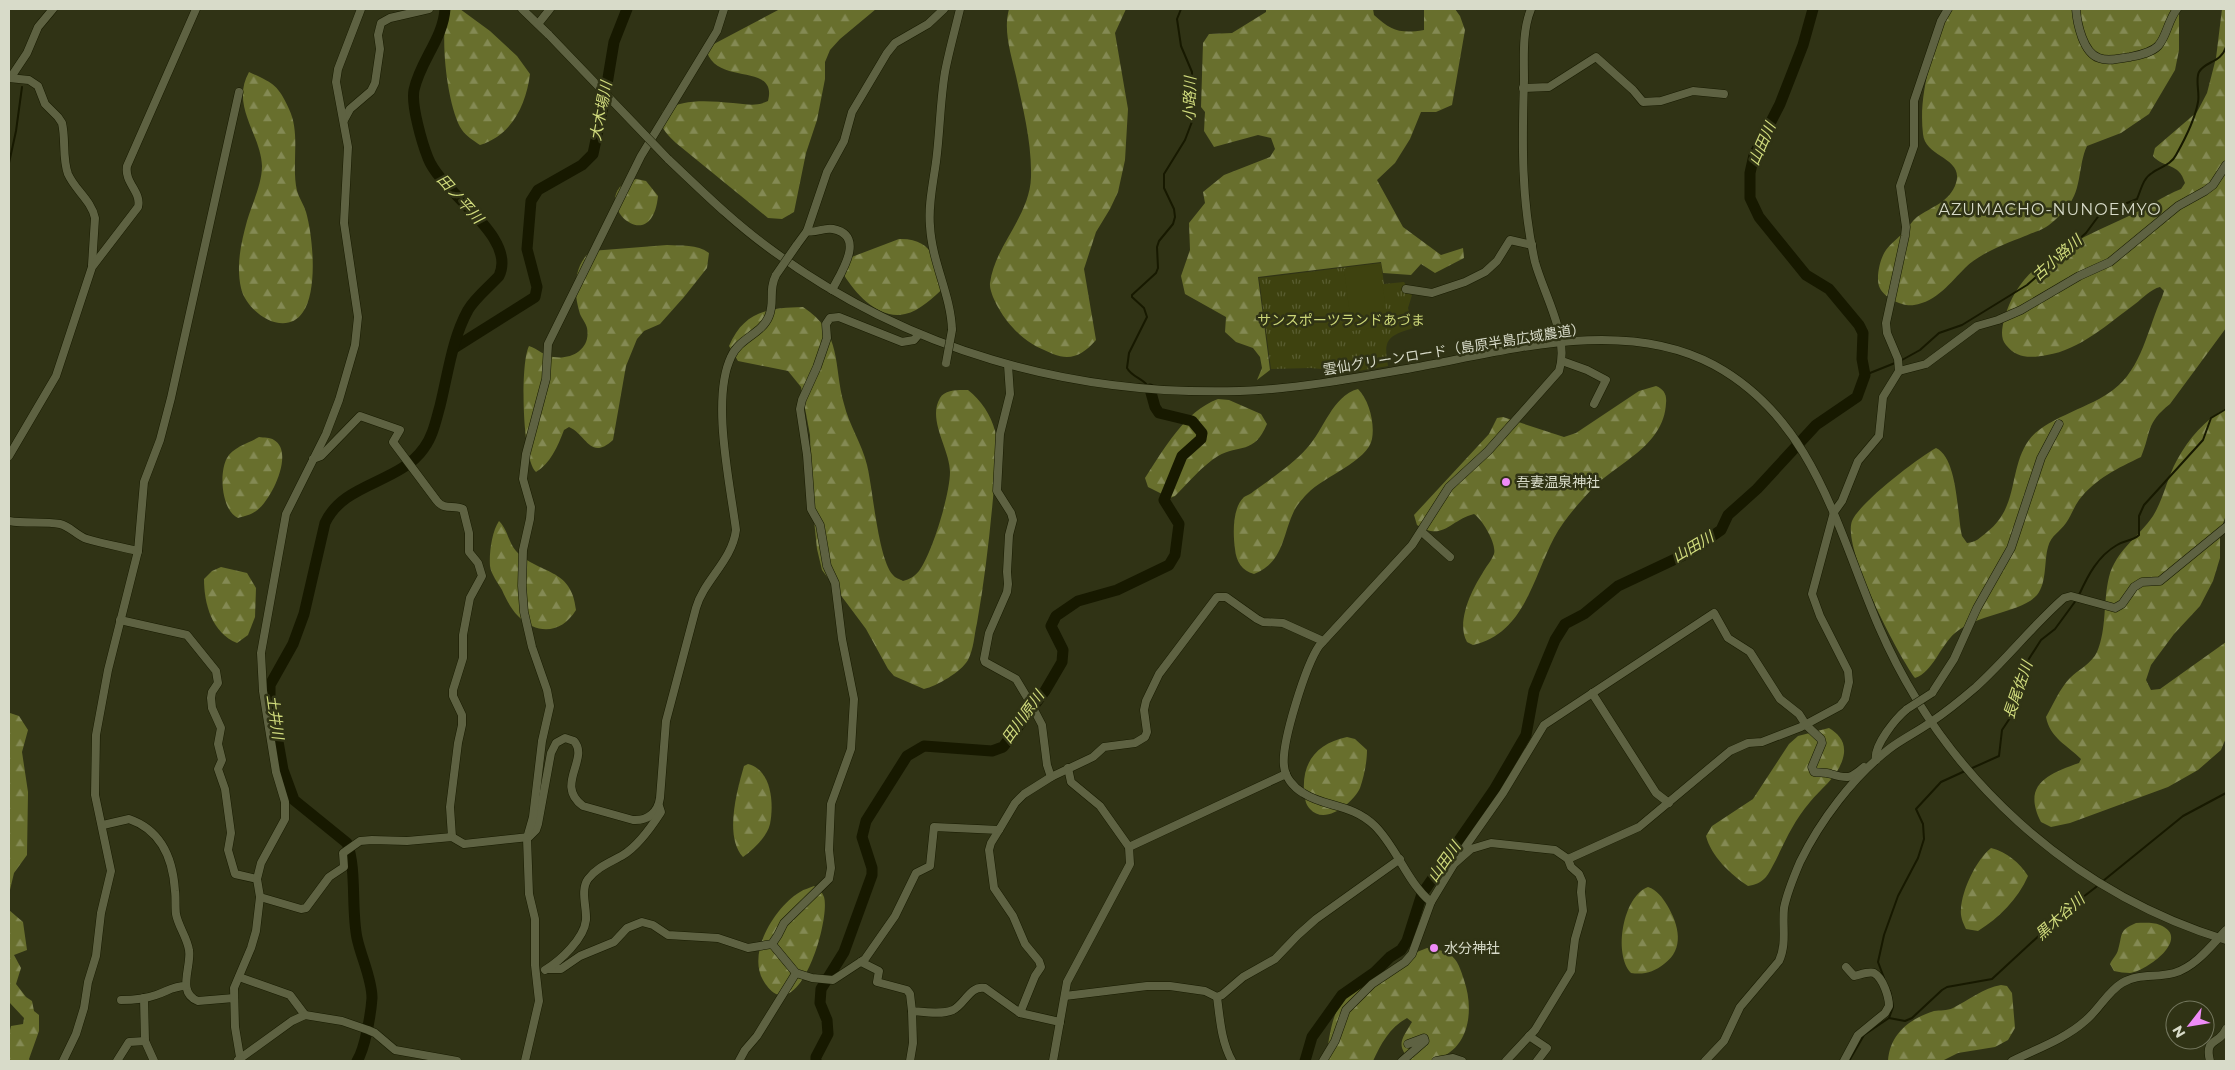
<svg xmlns="http://www.w3.org/2000/svg" width="2235" height="1070" viewBox="0 0 2235 1070" font-family="Montserrat,'Noto Sans JP',sans-serif">
  <style>
    .grass { fill: url(#grass-tufts) }
    .forest { fill: url(#forest-firs) }
    .garden { fill: #3e420f }
    .lines { fill: none; stroke-linecap: round; stroke-linejoin: round }
    .stream { stroke: #171900; stroke-width: 2 }
    .river { stroke: #171900; stroke-width: 11 }
    .minor-casing { stroke: #181b00; stroke-width: 9 }
    .minor { stroke: #5e6242; stroke-width: 8 }
    .minor-bridge-casing { stroke: #181b00; stroke-width: 9; stroke-linecap: butt }
    .minor-bridge { stroke: #5e6242; stroke-width: 8 }
    .poi-dot { fill: #ef8bf7; stroke: #303315; stroke-width: 2 }
    .labels { text-anchor: middle; stroke-width: 5; stroke-linejoin: round; paint-order: stroke }
    .park-label { font-size: 14px; fill: #cbd678; stroke: #303315 }
    .street-label { font-size: 14px; fill: #d8dbc9; stroke: #303315 }
    .poi-label { font-size: 14px; fill: #d8dbc9; stroke: #303315; text-anchor: start }
    .water-label { font-size: 15px; font-style: italic; fill: #d1dc7d; stroke: #303315 }
    .quarter-label { font-size: 16px; letter-spacing: 1px; fill: #d8dbc9; stroke: #303315 }
  </style>
  <defs>
    <pattern id="grass-tufts" width="24" height="20" patternUnits="userSpaceOnUse" patternTransform="scale(1.25)"><rect width="24" height="20" fill="#3e420f"/><path d="M3 7l-1-3M5 7V3M7 7l1-3M15 17l-1-3M17 17v-4M19 17l1-3" fill="none" stroke="#595d31"/></pattern>
    <pattern id="forest-firs" width="22" height="20" patternUnits="userSpaceOnUse" patternTransform="scale(1.25)"><rect width="22" height="20" fill="#686f2d"/><path d="M5 1l3.5 6h-7zM16 11l3.5 6h-7z" fill="#848a54"/></pattern>
  </defs>
  <rect width="100%" height="100%" fill="#303315"/>
  <path class="grass" d="M1381 263 1384 284 1404 282 1412 295 1408 308 1413 328C1388 336 1383 339 1388 366L1352 372 1311 368 1271 369 1259 278Z"/>
  <g class="forest">
    <path d="M448 9H460L490 31 517 56 530 74C526 105 512 135 480 145 474 141 466 136 462 130 447 107 439 34 448 9Z"/>
    <path d="M780 9H876L840 39 830 50 825 62V79L817 120 806 153 794 212 782 219 768 218 676 143C666 133 657 126 663 111 685 98 709 101 733 103 746 104 756 107 768 101 778 62 718 86 707 52L712 45Z"/>
    <path d="M1009 9H1126L1115 33 1128 109 1125 160 1118 192 1110 209 1096 232 1084 269 1096 340C1083 355 1071 361 1053 354 1031 345 1022 339 1007 321 1001 313 989 294 990 283 995 245 1030 216 1031 177 1032 143 1023 109 1016 76 1011 54 1003 31 1009 9Z"/>
    <path d="M1266 9H1373L1374 15C1391 31 1401 34 1424 30V9H1455L1460 16 1465 30 1452 105 1436 112H1421L1410 139 1395 163 1377 180 1403 227 1441 255 1463 248 1464 258 1435 273 1421 264 1411 275 1383 273 1381 262 1258 277 1270 370 1257 380 1262 368 1260 357 1253 348 1236 342 1225 332 1226 317 1185 294 1181 276 1190 250 1189 223 1205 203 1203 192 1224 175 1270 157 1275 149 1271 138 1258 135 1214 147 1204 131 1205 112 1201 107 1203 43 1209 34 1232 33 1266 12Z"/>
    <path d="M1947 9H2179V50L2175 70 2149 114 2121 133 2087 146C2078 165 2082 189 2068 206 2062 213 2053 223 2046 227 2040 231 2031 233 2025 236 2005 244 1980 253 1965 268 1951 282 1936 302 1914 305 1903 307 1883 298 1879 286 1876 277 1880 258 1886 250 1891 243 1899 238 1904 231 1909 227 1912 221 1917 217 1931 207 1950 202 1956 183 1964 157 1925 158 1923 134 1918 92 1934 49 1947 9Z"/>
    <path d="M2222 9H2226V328L2170 404C2145 424 2152 431 2141 457 2118 468 2095 479 2079 500 2074 507 2071 516 2066 523 2060 532 2051 535 2048 547 2044 561 2047 583 2037 595 2021 613 1978 613 1955 633 1940 646 1933 672 1915 678 1897 653 1842 548 1852 521 1859 503 1918 458 1936 448 1958 458 1957 515 1962 536L1967 543C1976 542 1980 538 1987 532 2020 506 2008 469 2029 440 2045 418 2090 408 2113 390 2142 369 2148 327 2162 297L2164 291 2160 287C2151 289 2143 298 2135 304 2109 323 2080 350 2047 355 2031 358 2017 359 2006 345 2000 338 2002 328 2004 320 2020 258 2080 240 2131 215 2148 207 2163 196 2181 189L2185 183C2179 162 2164 169 2153 156L2155 148 2197 112 2207 93 2216 58Z"/>
    <path d="M249 72C272 83 278 84 289 109 301 134 291 165 297 191 299 198 304 205 306 212 313 236 318 291 303 312 285 339 246 312 241 288 236 265 241 243 247 221 252 204 262 184 262 166 261 134 230 106 249 72Z"/>
    <path d="M636 179 646 181 658 196C651 265 581 192 636 179Z"/>
    <path d="M899 239C933 238 936 261 944 288 933 297 920 311 905 314 880 320 856 295 844 275L849 258Z"/>
    <path d="M667 245C681 246 697 244 709 253L707 268 684 297 660 324 644 331 637 339 626 366 613 440C590 461 587 435 569 427L564 430C558 446 550 464 536 472 522 460 520 363 529 346 538 349 544 356 553 357 572 360 591 349 587 328 586 323 582 319 580 314 573 292 573 266 591 251Z"/>
    <path d="M803 307C843 333 833 365 844 404 849 425 862 444 867 465 873 489 878 559 893 575 895 578 900 579 903 581 910 579 914 577 919 571 932 554 950 494 950 472 950 449 927 420 940 398 945 389 960 390 968 390 981 400 991 415 995 431 1000 448 995 470 994 487 990 533 985 578 977 623 974 636 974 648 968 660 961 672 937 686 924 689L894 676 888 669 866 629 822 570 817 549 812 501 810 435 801 387 788 371 738 361 729 346C744 311 768 308 803 307Z"/>
    <path d="M1656 386C1664 389 1667 395 1666 403 1664 447 1616 463 1591 490 1578 504 1563 521 1554 538 1533 578 1524 634 1473 645L1467 642C1456 623 1471 591 1482 574 1485 568 1492 560 1494 554 1497 544 1482 519 1474 514 1450 520 1443 542 1417 525L1414 515 1489 434 1497 418 1503 417 1564 437 1576 433 1639 391Z"/>
    <path d="M1358 389C1369 400 1375 423 1372 439 1368 461 1323 477 1308 493 1303 498 1297 505 1294 511 1282 536 1284 562 1254 574 1242 571 1236 561 1235 549 1233 535 1232 508 1244 497 1247 495 1251 494 1254 491 1272 478 1292 465 1307 448 1324 430 1332 396 1358 389Z"/>
    <path d="M1218 399 1229 400 1261 414 1267 424C1254 455 1239 444 1218 456 1202 466 1188 483 1175 496L1170 498 1148 487 1145 478C1164 449 1185 411 1218 399Z"/>
    <path d="M2226 408V515L2220 532V558L2213 581 2200 606 2174 634 2151 665 2146 680 2151 690 2160 689 2226 642V738L2221 750 2198 770 2168 787 2070 823 2051 827 2041 822C2022 785 2047 774 2079 763L2081 759C2067 745 2050 738 2046 717 2053 705 2060 688 2070 678 2078 670 2092 663 2097 652 2107 629 2103 601 2109 577 2116 550 2139 537 2153 516 2164 498 2167 478 2177 460 2189 438 2205 420 2226 408Z"/>
    <path d="M259 437C264 438 270 437 274 440 295 452 271 501 256 511 251 515 244 516 238 518 221 510 219 472 227 458 233 447 249 443 259 437Z"/>
    <path d="M499 521C508 530 508 542 516 551 539 575 572 567 576 610 562 633 538 636 518 616 511 609 506 599 502 590 498 583 491 574 490 566 489 553 492 531 499 521Z"/>
    <path d="M221 567 247 573 256 588 255 617 248 635 237 643C212 633 204 604 204 579L212 571Z"/>
    <polygon points="10,713 19,716 28,730 22,752 28,792 27,855 14,873 9,894"/>
    <path d="M1829 728C1838 734 1845 740 1844 753 1841 775 1822 787 1810 802 1803 810 1797 819 1792 828 1785 839 1772 871 1765 878 1760 883 1755 885 1748 886 1731 875 1711 856 1706 836L1712 826 1753 799 1789 744 1798 736Z"/>
    <path d="M1347 737 1355 739 1367 750C1367 762 1364 777 1360 788 1353 803 1325 826 1310 809 1305 804 1305 798 1304 791 1302 761 1318 743 1347 737Z"/>
    <path d="M748 764C772 770 774 804 770 824 767 837 753 850 743 857 724 837 737 790 744 766Z"/>
    <path d="M1991 848C2007 852 2020 863 2028 876 2018 899 1999 918 1978 931L1966 929C1963 923 1960 916 1961 909 1962 890 1976 860 1991 848Z"/>
    <path d="M814 886C819 889 822 892 824 897 830 917 805 1007 776 994 770 991 766 985 763 980 747 952 775 907 800 892 804 889 810 888 814 886Z"/>
    <path d="M1648 887C1657 890 1662 897 1667 905 1679 925 1685 949 1664 964 1654 972 1644 975 1631 973 1613 954 1623 896 1648 887Z"/>
    <polygon points="9,910 23,922 27,950 14,955 21,968 16,984 26,997 32,1001 34,1011 39,1015 39,1031 29,1059 30,1061 10,1061 9,1059 9,1034 11,1026 23,1024 24,1018 9,1002"/>
    <path d="M2136 923C2143 923 2153 922 2160 925 2192 938 2147 971 2130 973 2125 973 2119 972 2114 971L2110 964C2112 959 2117 955 2118 950 2123 934 2118 931 2136 923Z"/>
    <path d="M1427 948C1434 949 1442 950 1449 954 1458 959 1461 971 1464 980 1475 1012 1469 1053 1430 1061 1424 1063 1417 1061 1411 1061 1395 1045 1402 1039 1412 1022L1407 1018C1389 1028 1381 1044 1373 1061H1325C1329 1044 1330 1020 1340 1005 1354 986 1396 965 1417 952Z"/>
    <path d="M2001 985 2007 986 2012 993 2015 1028 2008 1040 1995 1047 1958 1053 1942 1061H1888C1890 1034 1909 1019 1934 1011 1940 1010 1947 1011 1953 1008 1969 1000 1983 988 2001 985Z"/>
  </g>
  <polygon class="garden" points="1380,265 1388,326 1352,331 1344,269"/>
  <g class="lines">
    <g class="stream">
      <polyline points="9,163 16,131 22,87"/>
      <path d="M1902 360 1920 350 1939 333 1962 325 2027 285 2086 233 2100 214 2137 199C2141 190 2143 178 2152 173 2160 167 2171 165 2176 155 2185 139 2195 120 2198 102 2200 93 2195 80 2199 72 2205 61 2221 63 2226 47"/>
      <polyline points="1865,375 1895,363"/>
      <path d="M1148 386C1142 378 1132 377 1127 368L1129 353 1147 317 1144 308 1132 297V295L1156 273 1158 268 1157 247 1159 241 1173 224 1175 217 1174 209 1164 188V174L1185 140 1193 119 1192 72 1181 46 1177 19 1181 9"/>
      <path d="M2079 595C2088 575 2098 556 2117 545 2125 540 2133 541 2139 535V516L2144 505 2203 440 2211 418 2226 409"/>
      <polyline points="1970,769 1999,756 2002,730 2014,712 2025,665 2041,640 2055,629 2077,599"/>
      <polyline points="2103,881 2183,816 2226,793"/>
      <polyline points="1884,978 1878,962 1884,935 1898,896 1918,858 1924,839 1923,824 1916,809 1941,782 1965,771"/>
      <polyline points="1889,1018 1893,1007 1890,991"/>
      <polyline points="1889,1018 1905,1021 1912,1018 1942,990 1947,987 1992,979 2070,907 2100,884"/>
      <polyline points="1849,1061 1864,1035 1889,1018"/>
    </g>
    <g class="river">
      <polyline points="454,348 535,297 537,287 527,249 531,201 538,190 582,165 593,154 604,102 614,42 627,9"/>
      <path d="M357 1061C365 1049 371 1013 372 998 372 979 361 957 357 938 351 909 357 869 347 843L294 800 283 770 270 696V685L293 644 304 614 325 523C344 482 399 484 424 448 433 436 436 420 440 406 448 374 452 339 468 310 475 298 489 287 499 276 518 236 441 193 428 158 422 143 411 105 414 90 420 61 443 39 445 9"/>
      <polyline points="816,1061 816,1057 828,1034 827,1020 820,1003 821,989 844,952 872,875 872,868 862,837 866,821 907,756 924,746 992,751 1003,747 1045,691 1062,662 1063,650 1051,626 1056,616 1078,601 1117,590 1169,565 1175,555 1179,524 1164,500 1182,456 1201,439 1202,433 1192,421 1159,413 1155,407 1150,389"/>
      <polyline points="1305,1061 1312,1037 1342,995 1375,972 1390,957 1401,950 1407,941 1422,894 1494,790 1526,735 1534,691 1555,640 1565,624 1584,614 1618,586 1688,553 1721,530 1728,515 1757,489 1816,425 1857,397 1865,375 1862,359 1863,333 1859,325 1829,289 1806,275 1759,217 1750,198 1750,173 1754,155 1780,104 1803,45 1813,9"/>
    </g>
    <g class="minor-casing">
      <g id="minor">
        <polyline points="522,9 549,35"/>
        <path d="M2076 9C2077 23 2083 53 2099 58 2109 62 2120 58 2130 57 2139 55 2151 53 2158 46 2167 36 2168 20 2177 9"/>
        <polyline points="538,24 550,9"/>
        <polyline points="11,77 27,53 38,27 53,9"/>
        <path d="M9 78 29 80 38 86 45 104 58 117 62 123C66 140 62 158 68 174 75 190 91 200 95 218L92 265"/>
        <polyline points="1523,88 1549,87 1596,57 1633,90 1643,102 1661,101 1693,91 1724,94"/>
        <polyline points="344,120 350,109 371,91 375,83 380,49 378,35 381,23 390,18 429,9"/>
        <path d="M668 159C701 190 733 222 769 248 906 350 1070 396 1240 391 1297 389 1356 378 1412 368 1507 351 1623 316 1714 365 1815 420 1837 530 1879 627 1944 777 2070 892 2226 940"/>
        <path d="M807 231C815 234 824 227 833 229 867 236 840 274 832 290"/>
        <polyline points="796,246 807,231 827,172 844,141 852,112 887,53 895,43 928,24 944,9"/>
        <polyline points="1406,289 1432,293 1465,282 1485,272 1497,261 1510,240 1532,245"/>
        <path d="M952 330C951 295 932 263 930 226 928 205 933 184 936 162 940 132 940 102 945 72 949 51 955 30 960 9"/>
        <polyline points="1562,361 1587,370 1606,380 1594,404"/>
        <polyline points="1008,365 1010,394 1000,434 997,491 1011,513 1013,520 1009,535 1007,572 1008,584 1007,592 989,633 984,659 985,662 1016,679 1031,704 1042,725 1047,765 1051,777"/>
        <polyline points="1899,371 1926,364 1977,326 1998,320 2021,310 2079,276 2110,262 2178,206 2205,191 2213,185 2226,165"/>
        <path d="M9 456 56 376 92 267 138 207C142 192 124 183 127 166L196 9"/>
        <path d="M313 459 321 456 360 416 400 430 393 442 437 501C445 511 454 504 463 509L469 533V552L478 563 482 576 470 598 463 635V658L453 690V696L462 715V725L458 743 450 807 452 837"/>
        <path d="M9 521C26 524 43 521 60 524 70 526 77 536 87 539 104 544 121 547 138 551"/>
        <polyline points="1422,532 1450,557"/>
        <polyline points="120,620 187,635 216,671 218,683 212,692 211,698 212,708 221,728 218,744 222,760 218,769 225,789 231,833 228,850 235,874 257,879"/>
        <polyline points="1592,693 1656,793 1669,803"/>
        <polyline points="1932,693 1954,659 1977,608 2011,548 2041,458 2059,424"/>
        <path d="M1876 760C1873 746 1896 718 1907 709"/>
        <path d="M103 825 129 819C161 830 173 859 175 891 176 898 175 906 176 914 178 926 187 937 189 950 192 966 176 993 198 1001L234 998"/>
        <polyline points="999,830 991,843 989,850 994,888 1013,916 1025,944 1039,961 1041,967 1035,976 1020,1013"/>
        <polyline points="1129,847 1286,774"/>
        <path d="M1462 854 1463 850 1503 793 1544 725 1714 613 1728 638 1750 652 1780 699 1799 714 1806 725 1821 739 1822 743 1812 767 1814 772C1819 773 1825 772 1831 774 1848 779 1850 779 1864 767"/>
        <polyline points="1568,859 1639,827 1730,751 1748,743 1762,742 1801,727 1840,706 1845,699 1849,682 1848,671 1820,616 1812,594 1834,512 1842,501 1858,461 1879,436 1883,397 1899,371 1898,359 1887,333 1886,323 1905,236 1906,227 1900,186 1914,146 1914,101 1941,21 1948,9"/>
        <path d="M260 897 301 909 306 908 329 877 344 867 343 853 360 841 372 840 407 841 452 837 464 844 529 837 536 830 538 824 551 753 556 743 565 738 574 741C590 759 554 785 583 806L633 820C648 821 658 812 660 798L666 721 696 608C704 580 732 561 736 530 730 483 711 399 731 357 739 338 762 334 769 316 775 302 768 290 776 275"/>
        <path d="M1431 902C1407 882 1397 848 1375 826 1351 803 1326 808 1303 793 1293 787 1285 777 1284 766 1281 743 1306 665 1319 646L1412 545 1449 487 1488 451 1559 371C1570 337 1544 295 1535 262 1521 201 1522 142 1524 80 1524 57 1522 31 1531 9"/>
        <polyline points="772,944 796,973 812,978 833,980 865,959 895,916 916,873 930,866 934,827 999,830 1015,803 1024,794 1051,777 1093,757 1104,747 1135,743 1145,737 1147,732 1144,710 1146,701 1159,674 1217,597 1226,597 1257,619 1263,622 1283,623 1323,641"/>
        <path d="M861 962 879 971 877 982 907 990 910 994 912 1011C924 1012 942 1015 953 1010 965 1004 970 985 985 988L1020 1013 1060 1022"/>
        <polyline points="548,969 561,969 580,956 614,942 627,928 642,922 653,925 668,935 718,938 748,948 772,944 778,935 784,923 829,879 831,868 829,850 831,804 851,749 854,699 842,639 835,583 827,566 820,525 811,509 807,455 800,409 802,400 817,367 827,338 826,324 830,318 839,317 902,342 914,340 919,334"/>
        <path d="M545 970C560 961 584 939 586 920 587 908 580 890 588 879 597 867 611 862 623 855 638 846 652 826 661 812L659 806"/>
        <polyline points="239,977 290,995 305,1015"/>
        <polyline points="1065,996 1147,986 1170,986 1205,991 1217,997 1222,995 1243,977 1275,959 1298,935 1316,919 1400,859"/>
        <path d="M1217 997C1220 1019 1221 1041 1232 1061"/>
        <polyline points="144,998 145,1041 154,1061"/>
        <path d="M121 1000C133 1000 145 999 156 995 168 991 173 986 186 986"/>
        <polyline points="1529,1036 1547,1048 1537,1061"/>
        <polyline points="240,1057 235,1027 234,988 251,948 256,931 260,897 257,879 261,863 285,819 285,802 276,772 263,691 261,653 286,514 326,434 339,400 355,345 358,317 344,223 348,147 336,82 338,69 361,9"/>
        <polyline points="238,1060 292,1021 305,1015 342,1021 368,1030 375,1033 395,1050 457,1061"/>
        <polyline points="63,1061 76,1034 84,1008 88,982 96,956 101,913 111,871 95,795 96,735 108,670 138,551 144,482 160,440 171,398 239,92"/>
        <polyline points="117,1061 129,1042 145,1041"/>
        <polyline points="525,1061 539,1001 535,965 535,919 529,894 527,838 533,817 542,741 550,706 547,690 532,647 524,612 522,586 523,550 530,519 531,507 523,479 526,454 546,379 548,344 641,156 717,31 724,9"/>
        <polyline points="739,1061 745,1050 757,1036 796,973"/>
        <polyline points="910,1061 913,1043 912,1011"/>
        <polyline points="1053,1061 1067,982 1130,864 1129,847 1100,806 1071,782 1068,768"/>
        <polyline points="1323,1061 1335,1041 1346,1010 1372,984 1405,962 1412,954 1431,902 1454,864 1471,849 1491,843 1555,850 1568,859 1571,867 1579,874 1582,881 1581,892 1583,911 1575,939 1571,971 1535,1030 1506,1061"/>
        <polyline points="1402,1061 1425,1041 1424,1038 1408,1044"/>
        <polyline points="1436,1061 1453,1058 1462,1061"/>
        <path d="M1705 1061 1724 1041 1740 1007 1779 961C1787 944 1782 926 1784 908 1787 893 1794 876 1800 862 1820 821 1853 777 1889 749 1902 739 1917 732 1931 722 1946 712 1962 699 1976 687 2007 659 2033 625 2064 598L2071 596 2115 608 2122 604 2134 587 2142 582 2160 581 2226 527"/>
        <path d="M1844 1061 1858 1035 1885 1013 1889 1006C1889 997 1883 978 1874 973 1869 971 1859 975 1854 976L1846 967"/>
        <path d="M2012 1061C2036 1049 2065 1039 2085 1021 2099 1010 2107 992 2122 983 2138 973 2156 978 2174 973 2195 967 2211 946 2226 930"/>
        <path d="M2210 1061C2204 1037 2220 1045 2226 1029"/>
      </g>
    </g>
    <use href="#minor" class="minor"/>
    <g class="minor-bridge-casing">
      <g id="minor-bridge">
        <polyline points="549,35 668,159"/>
        <polyline points="776,275 796,246"/>
        <polyline points="946,363 952,330"/>
        <polyline points="1907,709 1932,693"/>
      </g>
    </g>
    <use href="#minor-bridge" class="minor-bridge"/>
  </g>
  <g class="poi-dot">
    <circle cx="1506" cy="482" r="5"/>
    <circle cx="1434" cy="948" r="5"/>
  </g>
  <g class="labels">
    <g class="park-label">
      <text x="1341" y="325">サンスポーツランドあづま</text>
    </g>
    <g class="street-label">
      <text transform="translate(1454 349) rotate(-9)" y="5">雲仙グリーンロード（島原半島広域農道）</text>
    </g>
    <g class="poi-label">
      <text x="1516" y="487">吾妻温泉神社</text>
      <text x="1444" y="953">水分神社</text>
    </g>
    <g class="water-label">
      <text transform="translate(1190 99) rotate(-89)" y="5">小路川</text>
      <text transform="translate(601 111) rotate(-79)" y="5">大木場川</text>
      <text transform="translate(1762 144) rotate(-66)" y="5">山田川</text>
      <text transform="translate(460 199) rotate(48)" y="5">田ノ平川</text>
      <text transform="translate(2057 258) rotate(-41)" y="5">古小路川</text>
      <text transform="translate(1693 547) rotate(-31)" y="5">山田川</text>
      <text transform="translate(2018 690) rotate(-71)" y="5">長尾佐川</text>
      <text transform="translate(275 717) rotate(82)" y="5">土井川</text>
      <text transform="translate(1023 717) rotate(-54)" y="5">田川原川</text>
      <text transform="translate(1444 862) rotate(-55)" y="5">山田川</text>
      <text transform="translate(2060 917) rotate(-42)" y="5">黒木谷川</text>
    </g>
    <g class="quarter-label">
      <text x="2050" y="215">AZUMACHO-NUNOEMYO</text>
    </g>
  </g>
  <rect width="2235" height="1070" fill="none" stroke="#d8dbc9" stroke-width="20"/>
  <g transform="translate(2190 1025) rotate(239)"><circle r="24" fill="#303315" stroke="#73765d"/>
  <path d="M0-4L9 19L0 12L-9 19Z" fill="#ef8bf7"/>
  <text y="-8" font-size="14" font-weight="bold" text-anchor="middle" fill="#d8dbc9">N</text>
  </g>
</svg>
